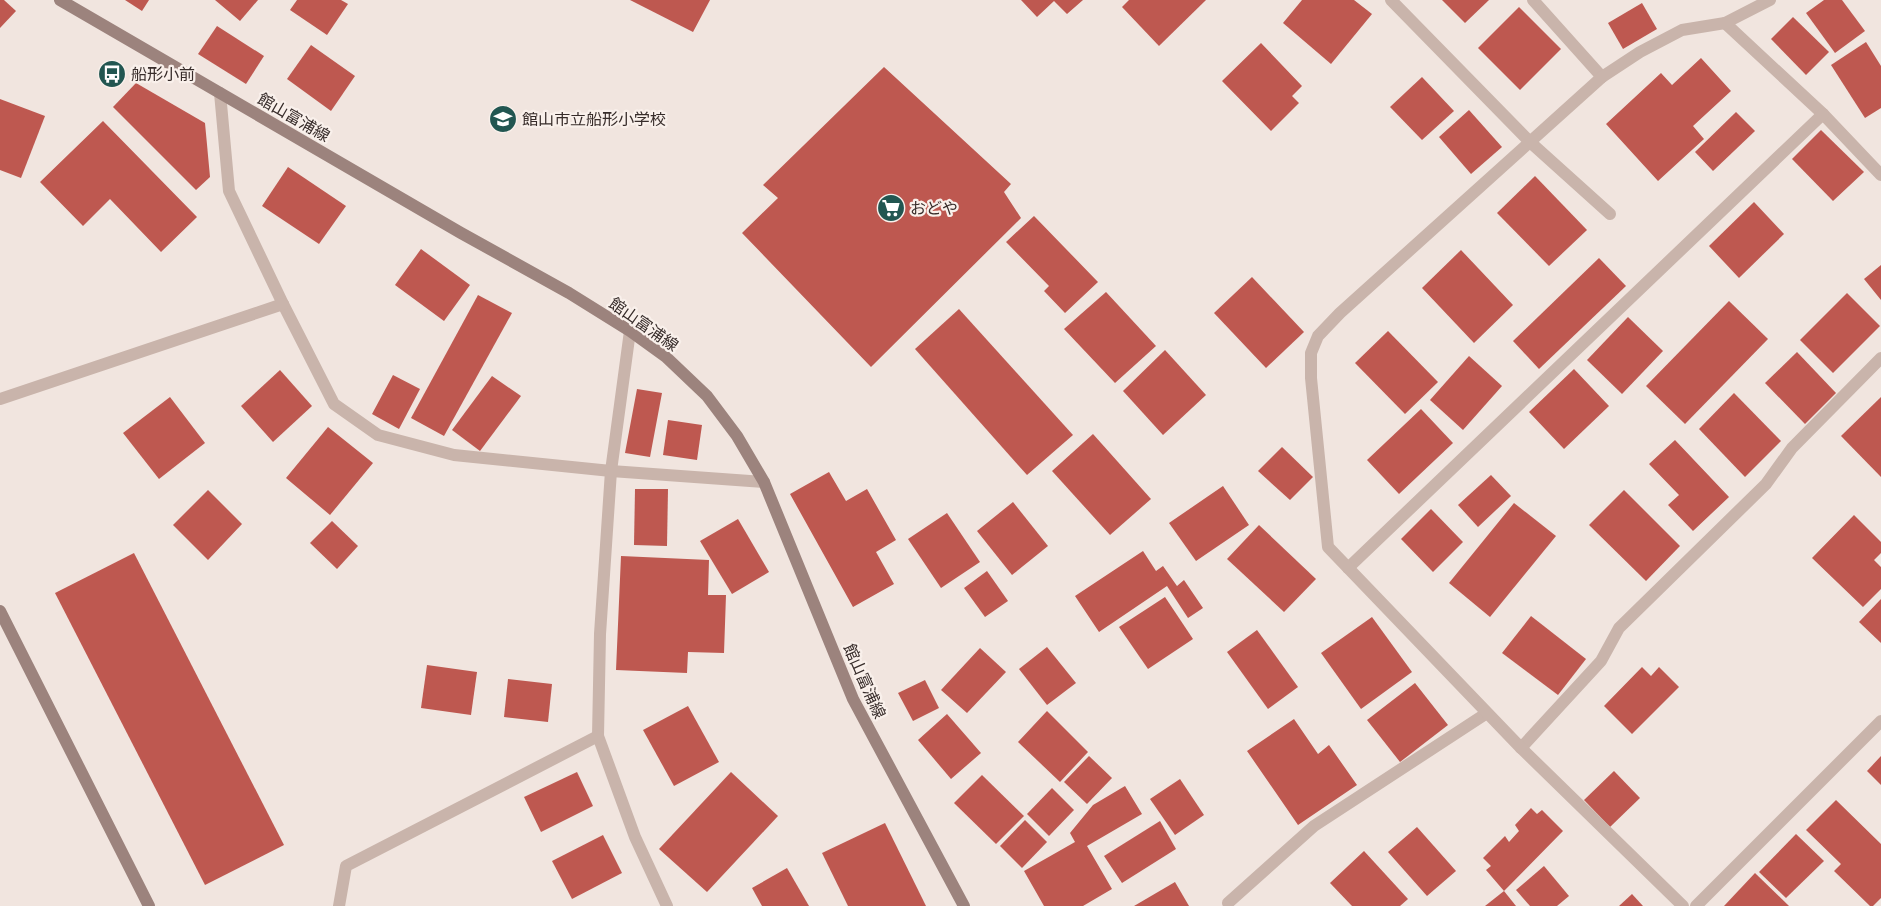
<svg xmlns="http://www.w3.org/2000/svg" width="1881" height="906" viewBox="0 0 1881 906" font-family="'DM Sans','Noto Sans JP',sans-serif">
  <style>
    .building { fill: #be5850 }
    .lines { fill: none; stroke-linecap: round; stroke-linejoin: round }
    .street { stroke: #c9b4ab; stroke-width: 12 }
    .secondary { stroke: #9c837d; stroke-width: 12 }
    .labels { text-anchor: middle; stroke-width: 4.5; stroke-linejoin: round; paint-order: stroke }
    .poi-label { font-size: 16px; fill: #372c2a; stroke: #f9f0eb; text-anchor: start }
    .street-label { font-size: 16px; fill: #372c2a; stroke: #f9f0eb }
  </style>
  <rect width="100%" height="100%" fill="#f1e5df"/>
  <g class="building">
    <polygon points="0,0 4,0 16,11 0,28"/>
    <polygon points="125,0 149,0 142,11"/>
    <polygon points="215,0 258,0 240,21"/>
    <polygon points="297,0 341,0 348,4 327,35 290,10"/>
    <polygon points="630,0 710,0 693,32"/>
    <polygon points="1021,0 1083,0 1067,14 1054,1 1037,17"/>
    <polygon points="1129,0 1206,0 1159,46 1122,7"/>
    <polygon points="1302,0 1354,0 1372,14 1331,64 1283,23"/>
    <polygon points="1442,0 1489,0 1465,23"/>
    <polygon points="1824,0 1842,0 1865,31 1835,53 1806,13"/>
    <polygon points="1642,3 1657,29 1623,49 1608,23"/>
    <polygon points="1519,7 1561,49 1520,90 1478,48"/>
    <polygon points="1793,17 1829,52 1806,75 1771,39"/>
    <polygon points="217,26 264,56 246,84 198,54"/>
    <polygon points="1866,42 1881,66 1881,108 1865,118 1831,65"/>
    <polygon points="1261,43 1302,86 1292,96 1299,103 1271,131 1222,81"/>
    <polygon points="311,45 355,76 331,111 287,79"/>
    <polygon points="1701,58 1731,91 1693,126 1704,139 1658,181 1606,124 1661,73 1672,85"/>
    <polygon points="884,67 1011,184 1004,192 1021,218 871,367 742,233 778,198 763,185"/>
    <polygon points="1422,77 1454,111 1422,140 1390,107"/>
    <polygon points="136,83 205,123 210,177 196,190 113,107"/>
    <polygon points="0,99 45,116 21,178 0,170"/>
    <polygon points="1469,110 1502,147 1471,174 1439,137"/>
    <polygon points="1736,112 1755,131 1713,171 1695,152"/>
    <polygon points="103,121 197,217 161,252 110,199 83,226 40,182"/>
    <polygon points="1821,130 1864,172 1833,201 1792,159"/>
    <polygon points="288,167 346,206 319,244 262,206"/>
    <polygon points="1535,176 1587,230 1549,266 1497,213"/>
    <polygon points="1754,202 1784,234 1739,278 1709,246"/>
    <polygon points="1034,216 1098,282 1065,313 1044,291 1049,286 1006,242"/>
    <polygon points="421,249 470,285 444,321 395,285"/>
    <polygon points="1461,250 1513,305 1474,343 1422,288"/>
    <polygon points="1599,258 1626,286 1539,369 1513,341"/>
    <polygon points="1881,265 1881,300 1864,279"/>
    <polygon points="1252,277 1304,332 1266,368 1214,313"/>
    <polygon points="1106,292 1156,346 1115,383 1064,329"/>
    <polygon points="1847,293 1880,326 1833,373 1800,340"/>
    <polygon points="478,295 512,313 444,436 411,418"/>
    <polygon points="1729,301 1768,339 1685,424 1646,386"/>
    <polygon points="959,309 1073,435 1027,475 915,349"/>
    <polygon points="1628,317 1663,351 1622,394 1587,360"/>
    <polygon points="1388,331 1438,382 1405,414 1355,363"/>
    <polygon points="1165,350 1206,395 1163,435 1123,391"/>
    <polygon points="1797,352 1836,393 1805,424 1765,383"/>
    <polygon points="1469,356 1502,386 1463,430 1430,400"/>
    <polygon points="1574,369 1609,406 1564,449 1529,412"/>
    <polygon points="280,370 312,406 273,442 241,406"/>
    <polygon points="393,375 420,389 399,429 372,414"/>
    <polygon points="492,376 521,396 480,451 452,430"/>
    <polygon points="637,389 662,393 650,457 625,453"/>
    <polygon points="1734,393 1781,441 1745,477 1699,429"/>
    <polygon points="170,397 205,443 159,479 123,433"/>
    <polygon points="1881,397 1881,477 1841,436"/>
    <polygon points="1421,409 1453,443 1399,494 1367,460"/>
    <polygon points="668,420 702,425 697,460 663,455"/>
    <polygon points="328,427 373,463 330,515 286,478"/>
    <polygon points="1093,434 1151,499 1110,535 1052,471"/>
    <polygon points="1675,440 1729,497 1693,531 1668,505 1679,495 1649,464"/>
    <polygon points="1282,447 1313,477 1290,500 1258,471"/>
    <polygon points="829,472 846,501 867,489 896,540 876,552 894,584 853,607 790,494"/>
    <polygon points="1491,475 1511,496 1478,527 1458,505"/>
    <polygon points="1223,486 1249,525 1196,561 1169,523"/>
    <polygon points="635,489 668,489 667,546 634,545"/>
    <polygon points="208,490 242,524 208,560 173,525"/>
    <polygon points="1624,490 1680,546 1646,581 1589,525"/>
    <polygon points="1013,502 1048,546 1012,575 977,531"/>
    <polygon points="1514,503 1556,536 1490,617 1449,583"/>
    <polygon points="1431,509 1463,542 1433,572 1401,539"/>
    <polygon points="947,513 980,562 941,588 908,539"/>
    <polygon points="1854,515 1881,542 1881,553 1874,560 1881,567 1881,589 1863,607 1812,558"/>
    <polygon points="738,519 769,572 732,594 700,541"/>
    <polygon points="332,521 358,546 337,569 310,543"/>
    <polygon points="1259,525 1316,579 1284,612 1227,559"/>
    <polygon points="1143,551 1156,571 1163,566 1177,586 1184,580 1203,608 1188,618 1167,586 1099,632 1075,596"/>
    <polygon points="134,553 284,845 205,885 55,593"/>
    <polygon points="621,556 709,560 708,595 726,595 724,653 688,652 687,673 616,670"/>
    <polygon points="987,571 1008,601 985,617 964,588"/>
    <polygon points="1165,597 1193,639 1148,669 1119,627"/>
    <polygon points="1881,599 1881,643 1859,622"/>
    <polygon points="1531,616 1586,659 1558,695 1502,653"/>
    <polygon points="1372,617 1412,672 1361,709 1321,653"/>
    <polygon points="1257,630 1298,687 1268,709 1227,652"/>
    <polygon points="1047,647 1076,683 1047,705 1019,669"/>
    <polygon points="980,648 1006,672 967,713 941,690"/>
    <polygon points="427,665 477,672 471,715 421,708"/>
    <polygon points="1642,667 1651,676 1659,667 1679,687 1632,734 1604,706"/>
    <polygon points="508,679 552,684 548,722 504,717"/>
    <polygon points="925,680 939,708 913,721 898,693"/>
    <polygon points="1415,683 1448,725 1400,762 1367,720"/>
    <polygon points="688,706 719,762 674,786 643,730"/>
    <polygon points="1047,711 1088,752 1060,782 1018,742"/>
    <polygon points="947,714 981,753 951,779 918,740"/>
    <polygon points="1294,719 1318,754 1329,745 1357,785 1298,825 1247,751"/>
    <polygon points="1089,756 1112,778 1087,804 1064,782"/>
    <polygon points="1881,756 1881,785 1867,771"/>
    <polygon points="1614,771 1640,798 1610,827 1584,800"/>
    <polygon points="577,772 593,806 541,832 524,797"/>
    <polygon points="731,772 778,816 707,892 659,849"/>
    <polygon points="982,775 1024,816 996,844 954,803"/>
    <polygon points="1180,779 1204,815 1175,835 1150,799"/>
    <polygon points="1125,786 1142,814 1087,846 1112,889 1083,906 1044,906 1024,871 1075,842 1070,833 1093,805"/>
    <polygon points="1052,788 1074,810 1049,836 1027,814"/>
    <polygon points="1836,800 1881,844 1881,898 1873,906 1870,906 1834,871 1841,864 1806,830"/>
    <polygon points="1531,808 1537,814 1542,810 1563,831 1504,891 1486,870 1491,866 1483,858 1505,836 1509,842 1519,831 1515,825"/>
    <polygon points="1025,820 1047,842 1022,868 1000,846"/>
    <polygon points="1160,821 1176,849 1122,883 1104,856"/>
    <polygon points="885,823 926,906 848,906 822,853"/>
    <polygon points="1417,827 1456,871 1427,896 1388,852"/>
    <polygon points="1796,834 1824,861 1786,898 1759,872"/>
    <polygon points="603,835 622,873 572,899 552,861"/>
    <polygon points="1364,851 1408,899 1400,906 1352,906 1330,883"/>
    <polygon points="1544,866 1569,896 1557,906 1530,906 1516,890"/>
    <polygon points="787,868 809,906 762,906 752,888"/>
    <polygon points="1755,873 1789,906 1724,906"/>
    <polygon points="1175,882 1189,906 1134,906"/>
    <polygon points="1504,891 1516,906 1485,906"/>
    <polygon points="1632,894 1643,906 1619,906"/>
  </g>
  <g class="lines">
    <g class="street">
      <polyline points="1391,0 1530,142 1610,214"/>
      <polyline points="1533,0 1602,77"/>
      <polyline points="1725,23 1823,114 1881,175"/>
      <polyline points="220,93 229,191 283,304 334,404 378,435 454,455 611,471 764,482"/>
      <polyline points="630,331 611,471 600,634 598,736 635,837 667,906"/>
      <polyline points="0,399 283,304"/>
      <polyline points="1348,568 1823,114"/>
      <polyline points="1521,748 1601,661 1619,628 1766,484 1792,448 1881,358"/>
      <polyline points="1228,903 1314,826 1487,713"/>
      <polyline points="339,906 346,866 598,736"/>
      <polyline points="1683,906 1521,748 1328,547 1311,378 1311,353 1318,336 1340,313 1602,77 1640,52 1682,30 1725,23 1770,0"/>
      <polyline points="1696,906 1881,721"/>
    </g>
    <g class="secondary">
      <polyline points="60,0 461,233 569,293 630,331 666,357 707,396 737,436 764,482 853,699 964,906"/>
      <polyline points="0,611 149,906"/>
    </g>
  </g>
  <defs>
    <g id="bus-disc" transform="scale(1.4375)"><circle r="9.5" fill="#225651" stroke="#f9f0eb"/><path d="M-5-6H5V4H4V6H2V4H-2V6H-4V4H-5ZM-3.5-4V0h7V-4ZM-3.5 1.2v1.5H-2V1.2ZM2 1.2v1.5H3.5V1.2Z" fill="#fff"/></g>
    <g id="school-disc" transform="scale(1.4375)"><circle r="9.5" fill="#225651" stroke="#f9f0eb"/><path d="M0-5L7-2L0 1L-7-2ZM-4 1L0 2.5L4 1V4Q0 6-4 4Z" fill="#fff"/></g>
    <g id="supermarket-disc" transform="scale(1.4375)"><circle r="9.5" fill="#225651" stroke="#f9f0eb"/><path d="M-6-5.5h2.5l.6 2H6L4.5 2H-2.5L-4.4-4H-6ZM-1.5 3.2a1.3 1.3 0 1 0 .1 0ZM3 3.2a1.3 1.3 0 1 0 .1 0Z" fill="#fff"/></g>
  </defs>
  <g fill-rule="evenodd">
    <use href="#bus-disc" x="112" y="74"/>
    <use href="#school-disc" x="503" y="119"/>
    <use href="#supermarket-disc" x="891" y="208"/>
  </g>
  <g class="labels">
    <g class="poi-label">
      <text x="131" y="80">船形小前</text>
      <text x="522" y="125">館山市立船形小学校</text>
      <text x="910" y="214">おどや</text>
    </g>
    <g class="street-label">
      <text transform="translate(294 117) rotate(30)" y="6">館山富浦線</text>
      <text transform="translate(644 324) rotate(35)" y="6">館山富浦線</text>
      <text transform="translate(865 681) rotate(66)" y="6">館山富浦線</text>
    </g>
  </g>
</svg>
